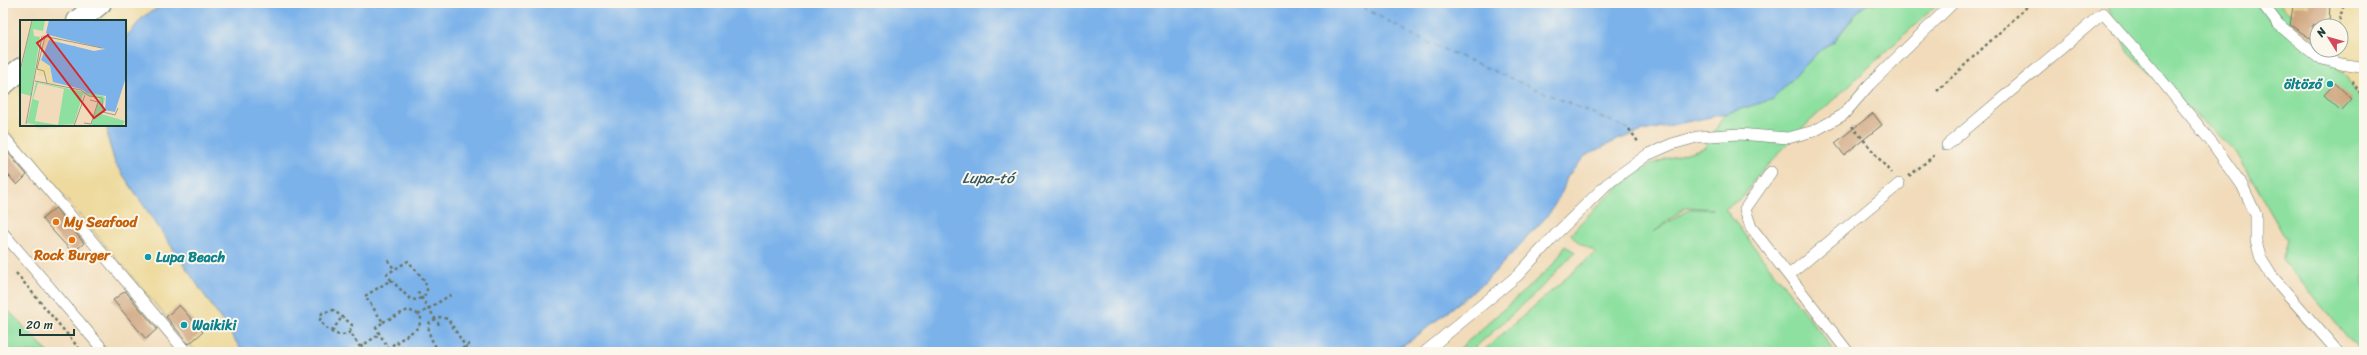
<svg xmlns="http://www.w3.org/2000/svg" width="2367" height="355" viewBox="0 0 2367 355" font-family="Sriracha,sans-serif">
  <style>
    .green { fill: #8ee0a0; stroke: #568e6a; fill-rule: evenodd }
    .sand { fill: #eeda9e; stroke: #868c69 }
    .water { fill: #7cb2ea; stroke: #4e788f }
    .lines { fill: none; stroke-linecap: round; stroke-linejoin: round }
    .ferry { stroke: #365a62; stroke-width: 1; stroke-dasharray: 5 4; stroke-linecap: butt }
    .building { fill: #cfa57f }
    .lane-casing { stroke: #687463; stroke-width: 12 }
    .street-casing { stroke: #687463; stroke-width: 24 }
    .path { stroke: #687463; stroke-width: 2.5; stroke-dasharray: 3 3; stroke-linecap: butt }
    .lane { stroke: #fff; stroke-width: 11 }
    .street { stroke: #fff; stroke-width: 22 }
    .culture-dot { fill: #0f9aa8; stroke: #fbf7ec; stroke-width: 1.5 }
    .food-dot { fill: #e8710a; stroke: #fbf7ec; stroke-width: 1.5 }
    .labels { text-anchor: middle; stroke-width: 4; stroke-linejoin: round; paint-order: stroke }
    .culture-label { font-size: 14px; font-weight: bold; fill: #0d838f; stroke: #fbf7ec; text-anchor: start }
    .food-label { font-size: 14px; font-weight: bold; fill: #c56008; stroke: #fbf7ec; text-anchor: start }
    .water-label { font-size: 15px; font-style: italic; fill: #365a62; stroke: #fbf7ec }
    .inset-river { fill: none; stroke: #7cb2ea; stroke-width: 2 }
    .inset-road { fill: none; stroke: #9d9c84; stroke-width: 1 }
    .view { fill: #d62828; fill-opacity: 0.15; stroke: #d62828; stroke-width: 2 }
    .inset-edge { fill: none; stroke: #1f3d34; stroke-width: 2 }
  </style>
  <rect width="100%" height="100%" fill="#fbf7ec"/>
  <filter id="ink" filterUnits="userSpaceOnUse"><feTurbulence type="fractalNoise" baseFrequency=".025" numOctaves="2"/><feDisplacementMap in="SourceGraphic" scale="8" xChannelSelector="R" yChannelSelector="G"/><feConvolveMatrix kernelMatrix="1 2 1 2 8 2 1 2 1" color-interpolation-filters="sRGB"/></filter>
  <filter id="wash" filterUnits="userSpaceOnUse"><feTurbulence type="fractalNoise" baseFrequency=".012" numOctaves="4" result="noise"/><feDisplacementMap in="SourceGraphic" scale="16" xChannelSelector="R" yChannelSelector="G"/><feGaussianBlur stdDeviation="0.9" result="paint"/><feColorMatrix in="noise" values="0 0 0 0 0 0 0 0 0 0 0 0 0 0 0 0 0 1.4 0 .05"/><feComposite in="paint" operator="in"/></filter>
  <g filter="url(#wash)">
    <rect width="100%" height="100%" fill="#f1dbba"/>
    <g class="green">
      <path d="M1869 3H1939L1809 122 1758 175 1744 196 1725 209 1835 352H1482L1596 252 1578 242 1571 234C1586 215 1632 173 1654 163 1670 157 1688 153 1704 148L1725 114 1773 99 1822 48 1834 42 1859 10ZM1686 207 1713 209H1689L1654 232Z"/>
      <path d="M2106 3H2281C2292 24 2317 21 2317 50H2323L2347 78 2362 102H2364V352H2360L2282 259 2287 241 2236 152 2129 53Z"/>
      <polygon points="1565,246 1575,252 1535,294 1470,352 1456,352 1553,265"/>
      <polygon points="3,305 48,352 3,352"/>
    </g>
    <g class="sand">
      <polygon points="100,3 167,3 144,16 125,38 125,21 84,21"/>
      <polygon points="2281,3 2364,3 2364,102 2362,102 2347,78 2323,50 2341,50 2341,26 2317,26 2317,40 2312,29 2285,10"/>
      <polygon points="21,77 21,125 107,125 108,139 115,163 243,352 196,352 3,125 3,93"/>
    </g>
    <polygon class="water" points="167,3 1869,3 1859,10 1833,42 1822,48 1773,99 1725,114 1643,131 1617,140 1585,156 1567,177 1563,190 1549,214 1485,282 1413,339 1391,352 243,352 115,163 108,139 107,125 125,125 125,38 144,16"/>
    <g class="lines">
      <polyline class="ferry" points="1355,3 1424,41 1629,129"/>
    </g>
    <g id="blocks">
      <g class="building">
        <polygon points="2309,3 2330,3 2329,24 2313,25 2313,40 2290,25 2293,6 2309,6"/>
        <polygon points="2335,83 2352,99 2341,111 2324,95"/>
        <polygon points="1873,113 1882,125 1844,155 1835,143"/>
        <polygon points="3,147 27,175 17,185 3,169"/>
        <polygon points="55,208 84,243 73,253 42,219"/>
        <polygon points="125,291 157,329 146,339 113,300"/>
        <polygon points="179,305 203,332 189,344 166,317"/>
      </g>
    </g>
  </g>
  <g filter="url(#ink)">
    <use href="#blocks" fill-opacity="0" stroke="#687463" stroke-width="1"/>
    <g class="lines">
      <g class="lane-casing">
        <g id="lane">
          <polyline points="2262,3 2278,24 2319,58 2341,64 2360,67 2364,66"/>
          <polyline points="3,136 186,352"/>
          <polyline points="1947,145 2103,13 2154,71 2213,144 2242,185 2256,215 2256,241 2261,259 2271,275 2338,352"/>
          <polyline points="1771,172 1745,209 1751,227 1848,352"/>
          <polyline points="3,233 105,352"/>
          <polyline points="1789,275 1899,184"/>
          <polyline points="1425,352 1518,275 1557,233 1607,184 1647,155 1672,144 1697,137 1739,134 1788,138 1814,131 1843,115 1869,85 1953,3"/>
        </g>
      </g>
      <g class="street-casing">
        <g id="street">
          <polyline points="78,21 100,3"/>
          <polyline points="3,84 21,69"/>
        </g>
      </g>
      <g class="path">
        <polyline points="2338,26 2344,3"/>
        <polyline points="2352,81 2364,98"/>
        <polyline points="1937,91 2031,3"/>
        <polyline points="1852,126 1891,173"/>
        <polyline points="1629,129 1639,143"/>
        <polyline points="1909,176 1936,154"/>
        <polyline points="388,260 394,269"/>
        <polyline points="16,273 82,352"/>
        <polyline points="391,280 410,299 417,300 424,297 427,290 425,281 408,261 387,274 391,280 365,296 383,322 376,328 388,348 397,342 404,352"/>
        <polyline points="418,292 440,326"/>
        <polyline points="418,315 452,294"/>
        <polyline points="383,322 408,310 416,313 421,318 419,327 397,342"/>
        <polyline points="332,331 342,317"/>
        <path d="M350 332 352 325 349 322 333 310 322 313 320 320C325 330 340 340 350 332L360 347"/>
        <polyline points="359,352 361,350 360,347 380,334"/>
        <path d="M439 352C433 342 426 333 430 322L440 317 448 319 469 352"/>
        <polyline points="457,352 471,343"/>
      </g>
      <use href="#lane" class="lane"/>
      <use href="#street" class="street"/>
    </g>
  </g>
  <g class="culture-dot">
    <circle cx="2330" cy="84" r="4"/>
    <circle cx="148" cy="257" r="4"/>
    <circle cx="184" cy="325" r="4"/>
  </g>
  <g class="food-dot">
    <circle cx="56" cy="222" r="4"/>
    <circle cx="72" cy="240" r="4"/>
  </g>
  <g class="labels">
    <g class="culture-label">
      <text x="2322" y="89" text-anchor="end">öltöző</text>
      <text x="156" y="262">Lupa Beach</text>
      <text x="192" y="330">Waikiki</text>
    </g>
    <g class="food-label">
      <text x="64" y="227">My Seafood</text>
      <text x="72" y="260" text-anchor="middle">Rock Burger</text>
    </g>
    <g class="water-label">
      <text x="988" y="183">Lupa-tó</text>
    </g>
  </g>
  <g transform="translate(20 20)">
    <rect width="106" height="106" fill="#f1dbba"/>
    <path d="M12 0H25L23 11 13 9 14 16 20 17 11 76 0 73V55ZM16 62 83 76 85 78 81 94 105 101 102 106H71L79 78 63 74 54 104 22 106 7 103ZM18 63 44 69 38 105 15 101 19 81 13 79Z" fill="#8ee0a0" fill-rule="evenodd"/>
    <path d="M32 16 41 19 40 22 30 20 27 22 21 40 30 46 33 62 44 67 28 63V57L17 55 25 17 31 18Z" fill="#eeda9e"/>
    <path d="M29 0H106V57L95 92 85 90 86 76 67 73 61 69 33 62 30 46 21 40 29 20 74 31 85 29 29 15 26 13Z" fill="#7cb2ea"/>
    <path class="inset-river" d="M54 26 63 69"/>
    <path class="inset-road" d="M23 16 82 28M25 17 17 49 24 51 27 63M0 51 12 0M15 61 61 70 69 76 82 78 83 92 95 95 98 88M64 103 71 104 77 85 78 82 70 80M6 104 22 16M54 106 65 75"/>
    <path class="view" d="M28 15 85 90 74 98 17 23Z"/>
    <rect width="106" height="106" class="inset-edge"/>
  </g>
  <rect width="2367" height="355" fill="none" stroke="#fbf7ec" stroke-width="16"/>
  <g transform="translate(2329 38) rotate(307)"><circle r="19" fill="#fbf7ec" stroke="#a3ada2"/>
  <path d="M0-3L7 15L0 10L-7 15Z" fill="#d1495b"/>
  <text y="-6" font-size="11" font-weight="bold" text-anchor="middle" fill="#1f3d34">N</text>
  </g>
  <path d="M20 329v6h54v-6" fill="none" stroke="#1f3d34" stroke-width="2"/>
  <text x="26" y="329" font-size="12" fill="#1f3d34" stroke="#fbf7ec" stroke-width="3" paint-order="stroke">20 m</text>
</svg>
